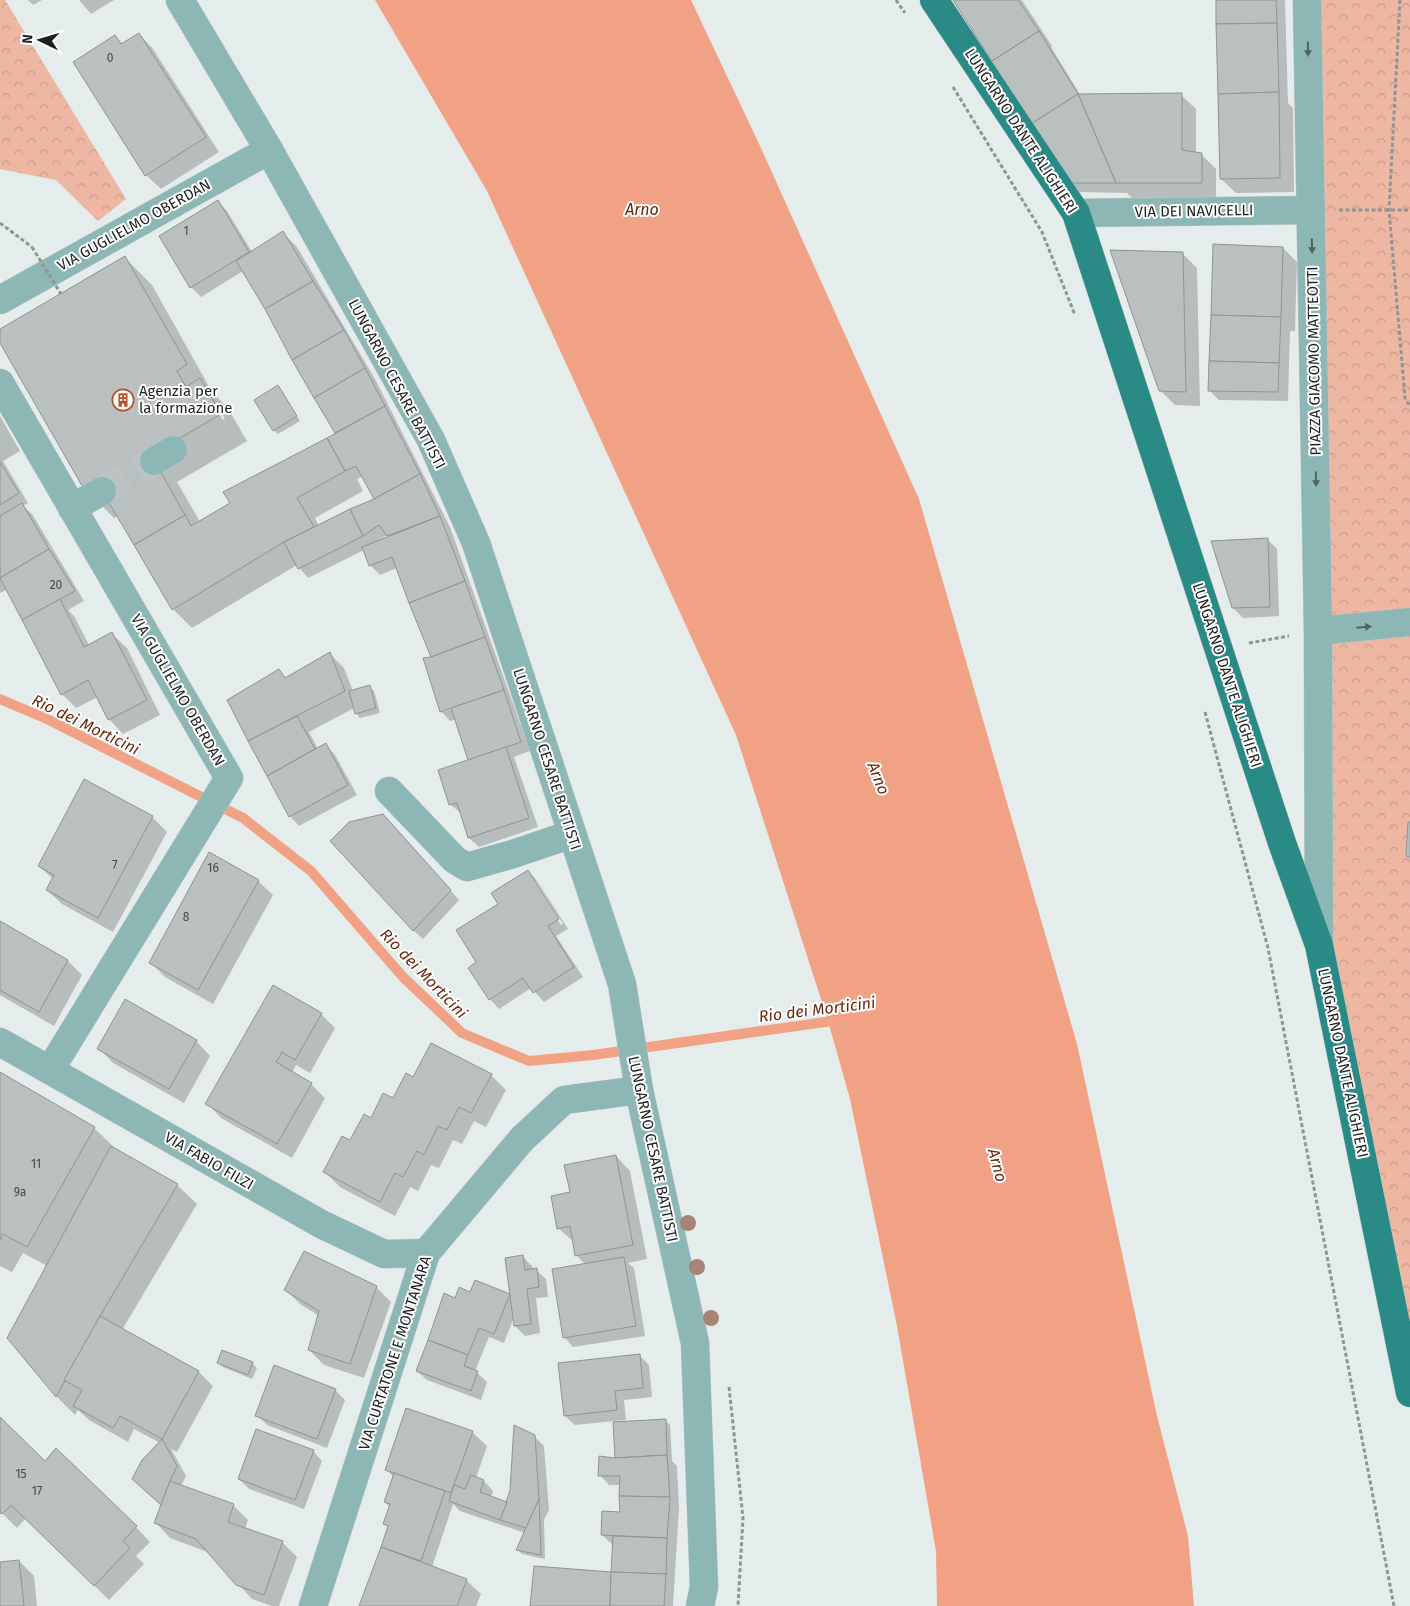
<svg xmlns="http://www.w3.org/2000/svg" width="1410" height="1606" viewBox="0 0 1410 1606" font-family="'Fira Sans',sans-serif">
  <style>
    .park { fill: url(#park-crowns) }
    .water { fill: #f1a285 }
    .shadow { fill: #0003; fill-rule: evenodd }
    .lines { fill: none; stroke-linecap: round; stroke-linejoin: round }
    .stream { stroke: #f1a285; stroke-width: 10 }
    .building { fill: #bac0c0; stroke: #8e9494 }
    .pedestrian-tunnel { stroke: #bdc3c3; stroke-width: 28; stroke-dasharray: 28 14; stroke-linecap: butt }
    .pedestrian-casing { stroke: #c1c7c7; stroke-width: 29 }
    .minor-casing { stroke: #c1c7c7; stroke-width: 29 }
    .primary-casing { stroke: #c1c7c7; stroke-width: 29 }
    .path { stroke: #8f9494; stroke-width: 3; stroke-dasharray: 4 2.5; stroke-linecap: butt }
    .pedestrian { stroke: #8cb7b4; stroke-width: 28 }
    .minor { stroke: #8cb7b4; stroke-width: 28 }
    .primary { stroke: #2a8a85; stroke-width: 28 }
    .path-bridge { stroke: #8f9494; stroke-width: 3; stroke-dasharray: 4 2.5; stroke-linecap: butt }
    .tree { fill: #a78474 }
    .oneway { fill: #4f6462 }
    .labels { text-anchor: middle; stroke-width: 4; stroke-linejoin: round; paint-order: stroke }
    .number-label { font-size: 12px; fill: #444847 }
    .street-label { font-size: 15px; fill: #1d201f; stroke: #fff }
    .poi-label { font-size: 15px; fill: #1d201f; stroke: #fff; text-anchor: start }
    .water-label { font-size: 16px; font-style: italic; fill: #6c2709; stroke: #fff }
  </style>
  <defs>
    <pattern id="park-crowns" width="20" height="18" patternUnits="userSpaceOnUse" patternTransform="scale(1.25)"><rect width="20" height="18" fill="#edb7a3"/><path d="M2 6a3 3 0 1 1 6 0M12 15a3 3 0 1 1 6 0" fill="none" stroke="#cb9d8c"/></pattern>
  </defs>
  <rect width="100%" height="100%" fill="#e5ecec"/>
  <g class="park">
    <polygon points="0,0 5,0 126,199 98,221 56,180 0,169"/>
    <polygon points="1307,0 1410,0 1410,1393 1319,945"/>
  </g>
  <polygon class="water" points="375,0 691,0 761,148 919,499 1077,1044 1157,1416 1188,1536 1194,1606 937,1606 936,1551 897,1326 850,1099 828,1021 736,735 487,191"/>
  <g class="shadow">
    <polygon points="28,0 42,0 33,5"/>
    <polygon points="79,0 114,0 91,14"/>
    <polygon points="955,0 1022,0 1052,46 1051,47 1081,96 1181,95 1196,109 1196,153 1201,154 1216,169 1216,197 1132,198 1127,193 1078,192 1068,182"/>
    <polygon points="1217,0 1285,0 1288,103 1293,108 1294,192 1236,193 1221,179"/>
    <polygon points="139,34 153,49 219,152 161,189 146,175 115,37 123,44"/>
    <path d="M218 202 227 211 252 252 283 233 297 247 375 379 450 527 530 751 514 757 538 827 479 847 469 838 462 814 451 805 439 771 469 761 456 719 450 721 441 711 432 658 397 568 380 575 370 565 364 550 308 578 297 565 192 628 173 609 118 515 114 518 86 490 0 341V330L125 258 152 285 212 392 227 407 247 441 177 482 200 522 231 503 337 433 293 359 266 309 243 271 201 297 191 287ZM217 411H220L225 419 223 420ZM363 476 376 500 319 526 315 518 363 491 357 479ZM387 535 389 537 382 540 381 539ZM457 707 445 711V709Z"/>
    <polygon points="1283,248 1297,262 1295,331 1290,331 1288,401 1219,400 1209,390"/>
    <polygon points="1182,253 1197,268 1200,406 1175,405 1160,390"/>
    <polygon points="278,386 300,421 278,434 274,430"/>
    <polygon points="0,416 20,451 3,461 28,503 23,506 32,514 84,601 68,610 74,616 89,645 112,634 127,648 160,715 123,734 109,719 98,697 76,708 62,694 8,589 0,593"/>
    <polygon points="1268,540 1277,549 1279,616 1243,618 1233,608"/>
    <polygon points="330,654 344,668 353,691 369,687 374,691 380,713 360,718 356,713 354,708 309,732 318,749 326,745 335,755 357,795 299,826 290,816 228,701 279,671 287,679"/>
    <polygon points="152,817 167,832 113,932 62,904 47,890 53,879 39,866"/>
    <polygon points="393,825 459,900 423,939 413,930"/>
    <path d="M528 871 537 881 568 929 556 936 583 977 544 1002 531 988 499 1009 490 999 478 962 499 904ZM533 881H536L563 924 561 925Z"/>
    <polygon points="258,881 273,895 213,1004 165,977 150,962"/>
    <polygon points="0,922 68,961 82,975 54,1026 0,995"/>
    <polygon points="321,1014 335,1028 310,1073 296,1065 292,1073 311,1084 325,1098 292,1158 221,1118 207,1103"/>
    <polygon points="196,1041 210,1056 184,1103 113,1063 99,1048"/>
    <polygon points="0,1074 94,1128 114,1147 113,1148 177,1185 197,1204 122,1330 199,1372 213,1386 177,1452 171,1449 186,1476 181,1486 233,1505 248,1520 245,1529 282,1542 297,1557 279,1606 272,1606 252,1599 210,1553 170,1538 156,1523 162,1505 160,1443 134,1429 128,1442 89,1420 78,1410 75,1415 56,1396 8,1338 47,1266 23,1253 12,1272 0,1266"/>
    <polygon points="491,1075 506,1090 486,1127 474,1121 462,1144 453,1140 439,1168 431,1165 418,1191 410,1187 395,1216 340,1187 325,1172 372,1120 414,1079"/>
    <polygon points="616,1156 630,1171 647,1259 628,1263 634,1268 645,1336 573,1347 564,1337 586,1265 576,1255 574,1242 558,1228"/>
    <polygon points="523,1257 532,1266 533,1270 536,1270 546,1279 548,1297 536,1298 540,1333 525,1336 515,1326 514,1317 504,1343 489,1337 475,1371 487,1382 481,1400 427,1380 417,1371 455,1299 471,1293 476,1281 512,1298"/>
    <polygon points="376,1287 391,1302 364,1378 324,1365 309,1350 319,1316 300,1304 286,1290"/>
    <polygon points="639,1355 649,1365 652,1397 624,1400 626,1420 615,1421 615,1423 665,1420 670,1425 672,1461 677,1466 679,1508 673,1606 532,1606 612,1573 614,1545 612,1544 602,1535 621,1514 621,1485 609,1485 600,1475 616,1459 614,1421 575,1425 565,1416"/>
    <polygon points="218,1363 252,1363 257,1368 252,1379 223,1367"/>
    <polygon points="335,1390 345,1400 327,1448 267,1425 257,1415"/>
    <polygon points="0,1419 45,1463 136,1527 150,1542 136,1556 144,1564 109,1600 26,1518 17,1528 0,1511"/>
    <polygon points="472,1432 487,1446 476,1478 484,1481 493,1491 491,1497 508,1503 534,1436 544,1446 549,1510 544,1520 545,1559 522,1554 518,1550 525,1533 460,1511 453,1504 432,1567 466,1580 481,1594 476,1606 361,1606 389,1528 385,1524 391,1508 385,1502 394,1477 386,1470"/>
    <polygon points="313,1451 322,1461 304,1509 249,1489 239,1479"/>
    <polygon points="19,1561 34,1576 37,1606 0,1606 0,1563"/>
  </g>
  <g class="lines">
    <polyline class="stream" points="0,699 47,719 243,818 311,871 403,977 462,1033 529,1061 593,1055 839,1020"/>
  </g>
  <g class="building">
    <polygon points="953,0 1018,0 1039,31 992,61"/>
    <polygon points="1216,0 1276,0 1277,23 1216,24"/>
    <polygon points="1277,23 1279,92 1218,94 1216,24"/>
    <polygon points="1039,31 1078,94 1031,124 992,61"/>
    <polygon points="139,33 206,137 145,176 73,62 115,35 121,44"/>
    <polygon points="1279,92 1280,178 1220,179 1218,94"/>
    <polygon points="1182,93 1182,150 1202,153 1202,183 1116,183 1078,94"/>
    <polygon points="1078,94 1116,183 1067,183 1031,124"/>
    <polygon points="218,200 249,252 190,288 159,236"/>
    <polygon points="283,231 313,281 265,309 236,261"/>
    <polygon points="1213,244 1283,247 1281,317 1211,315"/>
    <polygon points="1110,250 1183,252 1186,392 1159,391"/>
    <polygon points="125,256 187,364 177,371 186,387 200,378 221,414 151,455 185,515 134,545 102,491 85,491 0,343 0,329"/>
    <polygon points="313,281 344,330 292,360 265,309"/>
    <polygon points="1211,315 1281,317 1279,363 1209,361"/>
    <polygon points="344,330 365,368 314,398 292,360"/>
    <polygon points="1209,361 1279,363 1278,392 1208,391"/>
    <polygon points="365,368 385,406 335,433 314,398"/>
    <polygon points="278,385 297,416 273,431 254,400"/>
    <polygon points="385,406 420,474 374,499 356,466 345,471 327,438"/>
    <polygon points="327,438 345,471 297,498 314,527 284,542 172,610 134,545 185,515 191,526 230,503 223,492"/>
    <polygon points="0,462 19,493 0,505"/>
    <polygon points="420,474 440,516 387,536 379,525 363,536 350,509 374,499"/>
    <polygon points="22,503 49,549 0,578 0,516"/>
    <polygon points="350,509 363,536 298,569 284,542"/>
    <polygon points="440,516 465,581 409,603 392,557 369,566 362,547"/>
    <polygon points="1268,538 1270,607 1232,608 1211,541"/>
    <polygon points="49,549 75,591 22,620 0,578"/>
    <polygon points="465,581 485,637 431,657 409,603"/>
    <polygon points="60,599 84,647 112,632 147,700 108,720 88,680 61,695 22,620"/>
    <polygon points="485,637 504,690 440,712 423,658 431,657"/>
    <polygon points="330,652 345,691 248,741 227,700 279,669 285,678"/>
    <polygon points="370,685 376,708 355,714 349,691"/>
    <polygon points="504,690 521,742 468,760 451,708"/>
    <polygon points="297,716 315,749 267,776 248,741"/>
    <polygon points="326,743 348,785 289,817 267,776"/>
    <polygon points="506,747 529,818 468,838 457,803 449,805 438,770"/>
    <polygon points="84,779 153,816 98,918 46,890 54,875 38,866"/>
    <polygon points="383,814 451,890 413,931 330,841 349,822"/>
    <polygon points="1408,822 1410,822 1410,857 1406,856"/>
    <polygon points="209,852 259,880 198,990 149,963"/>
    <polygon points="528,870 559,919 548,926 574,967 533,993 523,978 489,1000 468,968 476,962 456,930 498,904 491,893"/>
    <polygon points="0,921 68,960 39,1012 0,990"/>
    <polygon points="273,985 322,1013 295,1060 282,1052 276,1062 312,1083 277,1144 205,1104"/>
    <polygon points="125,999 197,1040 169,1089 97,1049"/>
    <polygon points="431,1043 492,1074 471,1113 459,1107 447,1130 438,1126 424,1155 417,1151 403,1177 395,1173 380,1202 323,1172 342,1136 350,1140 364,1114 371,1118 383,1093 393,1098 406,1073 413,1077"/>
    <polygon points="0,1072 95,1127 27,1247 3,1234 0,1240"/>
    <polygon points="111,1146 178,1184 100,1316 56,1397 7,1338"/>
    <polygon points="616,1155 633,1245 575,1256 570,1226 557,1229 551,1196 570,1192 564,1165"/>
    <polygon points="304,1251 377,1286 350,1364 308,1350 319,1311 284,1290"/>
    <polygon points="523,1255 525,1270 537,1268 539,1287 527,1289 531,1324 514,1326 505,1258"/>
    <polygon points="624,1257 636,1326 563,1338 552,1269"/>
    <polygon points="475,1280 510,1294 494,1334 479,1328 468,1355 428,1340 444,1293 455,1298 459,1287 470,1292"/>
    <polygon points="100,1316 199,1371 162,1439 120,1416 113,1428 73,1406 82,1390 64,1380"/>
    <polygon points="428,1340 468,1355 464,1366 478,1371 471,1391 416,1371"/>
    <polygon points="222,1350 253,1362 248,1375 217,1363"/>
    <polygon points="640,1354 643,1388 615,1391 617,1410 564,1416 558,1363"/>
    <polygon points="274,1365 336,1389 317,1439 255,1416"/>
    <polygon points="406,1408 473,1431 451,1493 385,1470"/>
    <polygon points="0,1417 45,1461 56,1448 137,1526 123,1541 130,1548 94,1586 11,1505 2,1514 0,1513"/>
    <polygon points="666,1419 667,1455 615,1458 613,1422"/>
    <polygon points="514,1425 535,1435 539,1499 526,1528 500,1520 510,1490"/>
    <polygon points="256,1429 314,1450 295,1500 238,1479"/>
    <polygon points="162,1439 177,1466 170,1481 161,1505 132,1479 142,1460"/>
    <polygon points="667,1455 670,1497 619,1496 620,1476 598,1476 599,1456 615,1458"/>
    <polygon points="394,1473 445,1491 421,1561 381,1547 388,1526 383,1524 390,1504 384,1502"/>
    <polygon points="471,1475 484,1480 480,1492 507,1502 500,1520 449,1501 454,1485 465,1489"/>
    <polygon points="170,1481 234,1504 228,1522 283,1541 264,1595 236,1585 196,1539 154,1523"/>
    <polygon points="619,1496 670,1497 667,1538 601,1535 602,1511 620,1512"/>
    <polygon points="539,1499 541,1555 516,1550"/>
    <polygon points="613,1536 667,1538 666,1574 611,1572"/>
    <polygon points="381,1547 467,1579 457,1606 359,1606"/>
    <polygon points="19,1560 24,1606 0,1606 0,1562"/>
    <polygon points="534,1566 611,1572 610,1606 530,1606"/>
    <polygon points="611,1572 666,1574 664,1606 610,1606"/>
  </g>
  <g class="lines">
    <polyline class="pedestrian-tunnel" points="102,491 154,461"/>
    <g class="pedestrian-casing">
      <g id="pedestrian">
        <polyline points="154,461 173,450"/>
        <polyline points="72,508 102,491"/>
      </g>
    </g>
    <g class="minor-casing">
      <g id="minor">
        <polyline points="180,0 269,150 431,440 476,543 622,984 639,1090 695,1343 704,1587 700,1606"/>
        <polyline points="1307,0 1318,631 1319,941"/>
        <polyline points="1076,213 1311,210"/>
        <polyline points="0,300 269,150"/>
        <polyline points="0,383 229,778 50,1070"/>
        <polyline points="1318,631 1410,622"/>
        <polyline points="389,791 455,860 467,867 513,854 572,834"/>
        <polyline points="0,1042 321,1224 384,1254 426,1253"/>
        <polyline points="313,1606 426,1253 522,1139 564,1100 639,1090"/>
      </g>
    </g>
    <g class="primary-casing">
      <polyline id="primary" points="934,0 1076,213 1282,843 1319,945 1410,1393"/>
    </g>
    <g class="path">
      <polyline points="896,0 905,13"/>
      <polyline points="1400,0 1389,210 1405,398 1410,406"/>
      <polyline points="953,87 1042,232 1075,315"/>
      <polyline points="1339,210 1410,210"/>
      <polyline points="0,223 32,247"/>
      <polyline points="1249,643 1289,636"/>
      <polyline points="1205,712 1268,948 1394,1606"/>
      <polyline points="729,1387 743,1518 738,1606"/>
    </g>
    <use href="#pedestrian" class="pedestrian"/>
    <use href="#minor" class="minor"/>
    <use href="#primary" class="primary"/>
    <polyline class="path-bridge" points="32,247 61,294"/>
  </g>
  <g class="tree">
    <circle cx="688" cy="1223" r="8"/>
    <circle cx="697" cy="1267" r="8"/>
    <circle cx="711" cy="1318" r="8"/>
  </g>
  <defs><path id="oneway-solid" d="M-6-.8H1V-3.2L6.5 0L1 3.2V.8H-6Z" transform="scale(1.25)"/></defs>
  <g class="oneway">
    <use href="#oneway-solid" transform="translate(1308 49) rotate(89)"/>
    <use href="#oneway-solid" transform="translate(1312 246) rotate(89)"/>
    <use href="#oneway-solid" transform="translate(1316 479) rotate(89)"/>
    <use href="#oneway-solid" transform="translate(1364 627) rotate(-5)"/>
  </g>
  <defs>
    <g id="building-ring" transform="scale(1.125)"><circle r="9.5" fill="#fff" stroke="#b75127" stroke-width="1.5"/><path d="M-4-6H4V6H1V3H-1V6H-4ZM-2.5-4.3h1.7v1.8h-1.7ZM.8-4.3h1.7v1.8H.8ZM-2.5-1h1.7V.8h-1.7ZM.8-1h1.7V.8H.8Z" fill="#b75127"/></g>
  </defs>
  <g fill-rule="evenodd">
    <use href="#building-ring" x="123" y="400"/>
  </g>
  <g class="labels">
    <g class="number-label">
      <text x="110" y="62">0</text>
      <text x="186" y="235">1</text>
      <text x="56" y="589">20</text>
      <text x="115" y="869">7</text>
      <text x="213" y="872">16</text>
      <text x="186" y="921">8</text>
      <text x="36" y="1168">11</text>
      <text x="20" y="1196">9a</text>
      <text x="21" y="1478">15</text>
      <text x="37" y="1495">17</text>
    </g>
    <g class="street-label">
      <text transform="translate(1021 131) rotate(57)" y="5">LUNGARNO DANTE ALIGHIERI</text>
      <text transform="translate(1194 211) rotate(-1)" y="5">VIA DEI NAVICELLI</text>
      <text transform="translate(134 225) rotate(-29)" y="5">VIA GUGLIELMO OBERDAN</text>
      <text transform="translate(1314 361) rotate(-91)" y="5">PIAZZA GIACOMO MATTEOTTI</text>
      <text transform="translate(397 384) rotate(62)" y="5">LUNGARNO CESARE BATTISTI</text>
      <text transform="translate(1227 675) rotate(72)" y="5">LUNGARNO DANTE ALIGHIERI</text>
      <text transform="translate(178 690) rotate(60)" y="5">VIA GUGLIELMO OBERDAN</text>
      <text transform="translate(547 759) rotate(72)" y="5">LUNGARNO CESARE BATTISTI</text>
      <text transform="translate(1343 1063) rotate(78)" y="5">LUNGARNO DANTE ALIGHIERI</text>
      <text transform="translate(653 1149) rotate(78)" y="5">LUNGARNO CESARE BATTISTI</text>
      <text transform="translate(209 1161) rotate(30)" y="5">VIA FABIO FILZI</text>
      <text transform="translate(395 1353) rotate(-72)" y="5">VIA CURTATONE E MONTANARA</text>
    </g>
    <g class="poi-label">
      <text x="139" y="396">Agenzia per<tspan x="139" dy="17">la formazione</tspan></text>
    </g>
    <g class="water-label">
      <text x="642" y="215">Arno</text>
      <text transform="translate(86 724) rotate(26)" y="6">Rio dei Morticini</text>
      <text transform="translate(879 778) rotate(68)" y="6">Arno</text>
      <text transform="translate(424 973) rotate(46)" y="6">Rio dei Morticini</text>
      <text transform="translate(817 1009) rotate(-7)" y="6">Rio dei Morticini</text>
      <text transform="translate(998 1165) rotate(75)" y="6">Arno</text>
    </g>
  </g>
  <g transform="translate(40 40) rotate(275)" stroke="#ffffff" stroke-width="4" paint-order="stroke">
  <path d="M0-4L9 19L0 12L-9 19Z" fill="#1d201f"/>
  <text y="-8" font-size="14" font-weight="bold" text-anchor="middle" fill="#1d201f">N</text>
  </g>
</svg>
